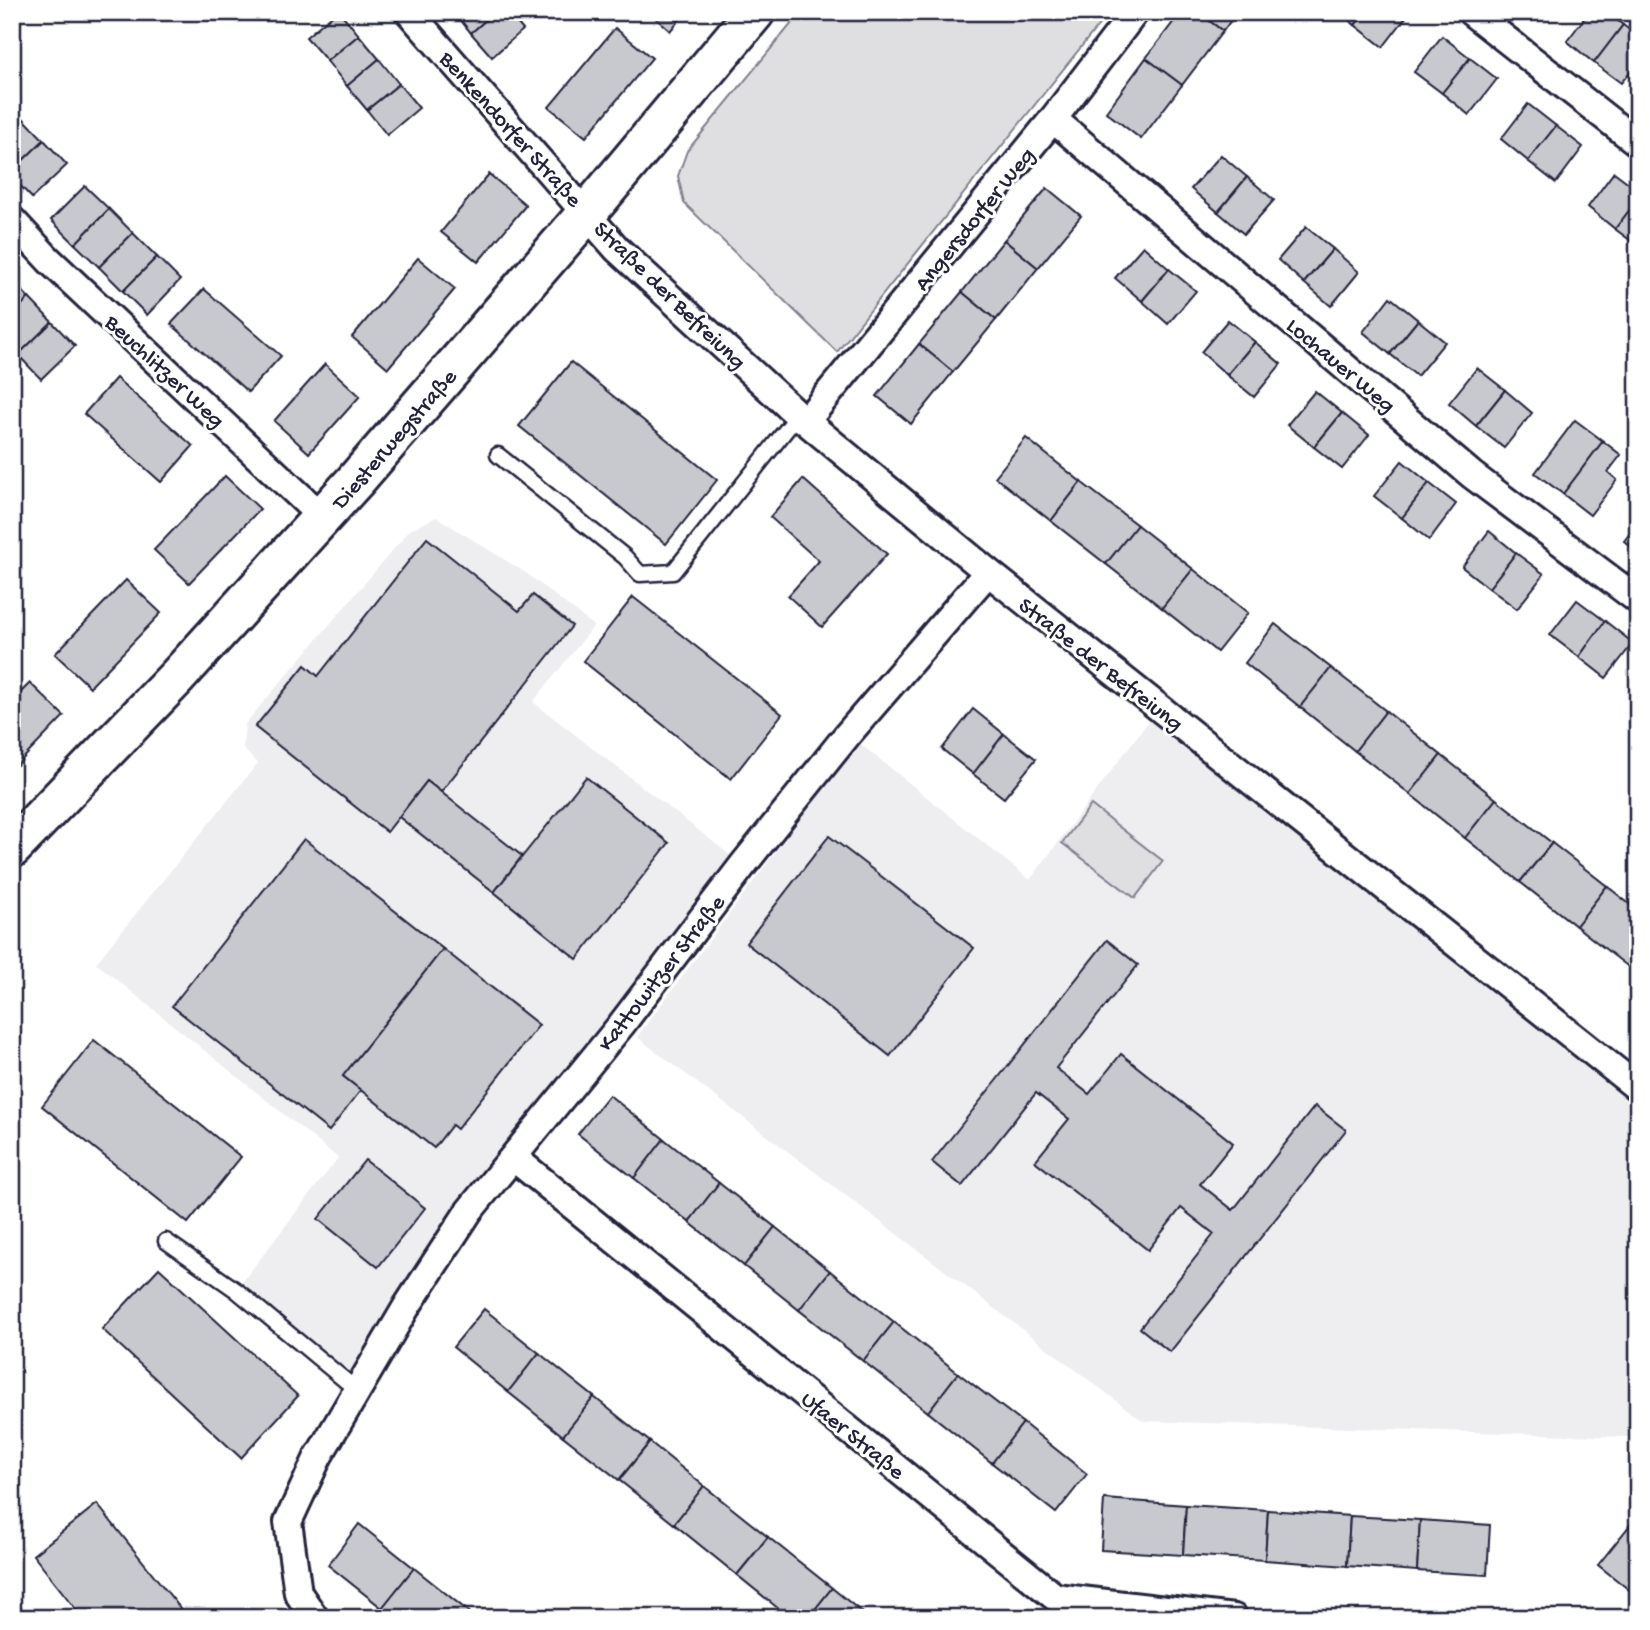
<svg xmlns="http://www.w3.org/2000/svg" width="1650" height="1630" viewBox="0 0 1650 1630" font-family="'Gochi Hand',sans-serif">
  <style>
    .built { fill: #eeeef1 }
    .green { fill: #dfdfe2; stroke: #80808e; stroke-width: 2 }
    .building { fill: #c8c8cf; stroke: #22223b; stroke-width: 2 }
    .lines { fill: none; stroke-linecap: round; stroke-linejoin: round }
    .lane-casing { stroke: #22223b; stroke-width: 19 }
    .street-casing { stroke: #22223b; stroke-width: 32 }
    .secondary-casing { stroke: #22223b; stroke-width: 44 }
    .lane { stroke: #fff; stroke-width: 14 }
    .street { stroke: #fff; stroke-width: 26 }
    .secondary { stroke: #fff; stroke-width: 38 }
    .labels { text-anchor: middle; stroke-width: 6; stroke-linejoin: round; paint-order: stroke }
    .street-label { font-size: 23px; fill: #22223b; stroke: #fff }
  </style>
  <rect width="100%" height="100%" fill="#fff"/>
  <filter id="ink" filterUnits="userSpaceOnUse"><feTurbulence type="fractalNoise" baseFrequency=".0143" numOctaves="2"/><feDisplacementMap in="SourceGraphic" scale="14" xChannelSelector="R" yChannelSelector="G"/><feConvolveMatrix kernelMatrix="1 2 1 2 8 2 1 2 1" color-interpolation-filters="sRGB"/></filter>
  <g filter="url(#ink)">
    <g class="built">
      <polygon points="436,517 526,573 594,626 533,702 743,865 514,1158 358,1391 236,1290 338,1158 96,963 258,763 243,749 245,724 410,530"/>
      <polygon points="1156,711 1638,1097 1638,1424 1628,1437 1143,1421 637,1037 858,742 1030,880"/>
    </g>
    <g class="green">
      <polygon points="801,12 1109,12 837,352 684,203 678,176 687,151"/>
      <polygon points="1091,805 1163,861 1135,898 1062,843"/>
    </g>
    <g class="building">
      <polygon points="336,12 340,12 359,35 327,61 306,37"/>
      <polygon points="454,12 495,12 471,33"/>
      <polygon points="495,12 508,12 523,30 492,57 471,33"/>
      <polygon points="649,12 686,12 670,31"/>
      <polygon points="1181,12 1198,12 1223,31 1182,85 1146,58"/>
      <polygon points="1198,12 1237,12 1223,31"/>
      <polygon points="1339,12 1366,12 1355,25"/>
      <polygon points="1366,12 1410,12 1383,47 1355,25"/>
      <polygon points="1589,12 1607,12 1623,25 1594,63 1567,41"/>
      <polygon points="1623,25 1638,36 1638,62 1621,83 1594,63"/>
      <polygon points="615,28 652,58 586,137 549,107"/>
      <polygon points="359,35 379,59 347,86 327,61"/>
      <polygon points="1442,36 1470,58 1442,93 1414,72"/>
      <polygon points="1146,58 1182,85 1141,139 1106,112"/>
      <polygon points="1470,58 1497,79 1469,115 1442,93"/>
      <polygon points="379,59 399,84 367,110 347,86"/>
      <polygon points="399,84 419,108 387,135 367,110"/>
      <polygon points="1528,104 1556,126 1528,161 1501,139"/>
      <polygon points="21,116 44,140 12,171 12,124"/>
      <polygon points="1556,126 1583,147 1556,183 1528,161"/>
      <polygon points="44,140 67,165 32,198 12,177 12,171"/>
      <polygon points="1221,155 1247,177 1218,212 1191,189"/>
      <polygon points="1614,172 1638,190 1638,199 1615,229 1588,207"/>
      <polygon points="489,174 526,205 478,262 441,232"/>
      <polygon points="1247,177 1274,200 1244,234 1218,212"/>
      <polygon points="85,186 109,209 75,244 51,220"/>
      <polygon points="1047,188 1081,216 1038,268 1004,240"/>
      <polygon points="1638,199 1638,246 1615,229"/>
      <polygon points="109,209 133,233 99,267 75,244"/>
      <polygon points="1306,227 1333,249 1304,283 1278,260"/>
      <polygon points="133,233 157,257 123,291 99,267"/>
      <polygon points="1004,240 1038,268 996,320 962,292"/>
      <polygon points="1143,246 1169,269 1142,301 1115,278"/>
      <polygon points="1333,249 1359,272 1331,306 1304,283"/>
      <polygon points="157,257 180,280 147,315 123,291"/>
      <polygon points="418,258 455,289 388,368 352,337"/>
      <polygon points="1169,269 1196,291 1168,324 1142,301"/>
      <polygon points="12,280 29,298 12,314"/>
      <polygon points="204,289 281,356 248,392 171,324"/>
      <polygon points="962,292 996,320 953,372 919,344"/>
      <polygon points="1390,297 1418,320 1390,354 1363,332"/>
      <polygon points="29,298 52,322 18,355 12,350 12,314"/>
      <polygon points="1228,320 1255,342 1227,375 1201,352"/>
      <polygon points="1418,320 1445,342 1417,376 1390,354"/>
      <polygon points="52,322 75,346 41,379 18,355"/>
      <polygon points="1255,342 1281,364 1254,397 1227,375"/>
      <polygon points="919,344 953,372 911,424 877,396"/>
      <polygon points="571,362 717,480 666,544 519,426"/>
      <polygon points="325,364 360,396 309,453 274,421"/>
      <polygon points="1477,368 1505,390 1476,426 1449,403"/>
      <polygon points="116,378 193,446 161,482 84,414"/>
      <polygon points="1505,390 1532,413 1504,448 1476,426"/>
      <polygon points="1315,391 1342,413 1314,447 1287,425"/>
      <polygon points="1342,413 1369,435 1342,469 1314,447"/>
      <polygon points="1575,420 1603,441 1563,494 1535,473"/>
      <polygon points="1026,438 1081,482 1051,521 995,477"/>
      <polygon points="1603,441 1621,455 1608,472 1617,480 1590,515 1563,494"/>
      <polygon points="1402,461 1429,483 1402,518 1374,496"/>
      <polygon points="225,476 260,509 189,583 154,550"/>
      <polygon points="803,479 887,554 822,627 788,596 819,561 770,517"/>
      <polygon points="1081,482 1137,525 1106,564 1051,521"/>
      <polygon points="1429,483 1456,504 1429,540 1402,518"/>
      <polygon points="1638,523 1638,552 1624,541"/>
      <polygon points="1137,525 1193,569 1162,608 1106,564"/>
      <polygon points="1489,531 1516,553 1489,588 1462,567"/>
      <polygon points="427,538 519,611 533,595 572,626 441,792 427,781 387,832 255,727 305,665 318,676"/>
      <polygon points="1516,553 1544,574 1517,609 1489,588"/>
      <polygon points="1193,569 1248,613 1217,652 1162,608"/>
      <polygon points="126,580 161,613 90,687 55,654"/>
      <polygon points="633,597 782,714 731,779 583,661"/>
      <polygon points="1577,600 1605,621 1579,657 1550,635"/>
      <polygon points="1605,621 1633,643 1606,678 1579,657"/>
      <polygon points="1275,624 1331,668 1300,707 1245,663"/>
      <polygon points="1331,668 1386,711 1355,751 1300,707"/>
      <polygon points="30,683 64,716 12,770 12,701"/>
      <polygon points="973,709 1004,734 973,774 942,749"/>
      <polygon points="1386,711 1441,755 1410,794 1355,751"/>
      <polygon points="1004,734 1036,759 1004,798 973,774"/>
      <polygon points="1441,755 1496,799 1465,838 1410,794"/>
      <polygon points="586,777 669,843 577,959 494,892"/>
      <polygon points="427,781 522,856 494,892 399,817"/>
      <polygon points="1496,799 1552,843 1520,882 1465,838"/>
      <polygon points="829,836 974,948 890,1056 746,943"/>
      <polygon points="304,839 443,949 343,1076 361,1090 329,1131 172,1006"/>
      <polygon points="1552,843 1607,886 1576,926 1520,882"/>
      <polygon points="1607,886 1638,911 1638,961 1631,969 1576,926"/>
      <polygon points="1107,940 1138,965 1056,1068 1089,1094 1121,1054 1233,1143 1200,1184 1233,1210 1315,1106 1346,1130 1170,1352 1140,1328 1214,1234 1181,1208 1148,1250 1035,1161 1069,1119 1036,1093 962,1186 932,1162"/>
      <polygon points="443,949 539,1025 457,1129 452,1125 434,1148 343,1076"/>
      <polygon points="94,1040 241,1157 188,1223 42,1106"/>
      <polygon points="609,1095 664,1139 634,1178 578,1134"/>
      <polygon points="664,1139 719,1183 689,1222 634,1178"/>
      <polygon points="365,1160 425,1208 378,1267 318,1219"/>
      <polygon points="719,1183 775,1227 744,1266 689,1222"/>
      <polygon points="775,1227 830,1271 799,1310 744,1266"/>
      <polygon points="159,1268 298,1396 241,1458 102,1329"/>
      <polygon points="830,1271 894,1322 863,1361 799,1310"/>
      <polygon points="484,1309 539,1353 508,1392 453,1347"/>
      <polygon points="894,1322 958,1373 928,1412 863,1361"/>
      <polygon points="539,1353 594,1397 563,1436 508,1392"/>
      <polygon points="958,1373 1023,1423 992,1463 928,1412"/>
      <polygon points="594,1397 650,1442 619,1480 563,1436"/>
      <polygon points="1023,1423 1087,1474 1056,1513 992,1463"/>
      <polygon points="650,1442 704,1486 674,1524 619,1480"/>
      <polygon points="704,1486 768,1537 737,1575 674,1524"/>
      <polygon points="1104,1499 1186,1505 1183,1555 1101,1550"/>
      <polygon points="97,1504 188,1618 83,1618 33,1555"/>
      <polygon points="1186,1505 1268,1510 1265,1560 1183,1555"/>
      <polygon points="1268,1510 1350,1516 1347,1566 1265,1560"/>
      <polygon points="1638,1515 1638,1597 1598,1565"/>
      <polygon points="1350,1516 1420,1520 1417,1571 1347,1566"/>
      <polygon points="1420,1520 1490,1525 1487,1575 1417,1571"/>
      <polygon points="359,1524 414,1568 382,1608 328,1565"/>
      <polygon points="768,1537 832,1588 808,1618 790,1618 737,1575"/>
      <polygon points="414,1568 469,1612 464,1618 394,1618 382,1608"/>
      <polygon points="832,1588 869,1618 808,1618"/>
    </g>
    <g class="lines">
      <g class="lane-casing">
        <g id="lane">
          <polyline points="498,455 625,557 640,574 673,572 798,415"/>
          <polyline points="166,1241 236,1290 358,1391"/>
        </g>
      </g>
      <g class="street-casing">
        <g id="street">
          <polyline points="409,12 617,249 798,415 988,572 1638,1088"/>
          <polyline points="1471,12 1638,143"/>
          <polyline points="1053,119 1472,475 1638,600"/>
          <polyline points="12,220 49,260 322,517"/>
          <polyline points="806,421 1053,119 1135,12"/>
          <polyline points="514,1158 1055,1597 1234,1618"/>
          <polyline points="315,1618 298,1593 288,1522 318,1457 407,1306 469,1211 621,1025 743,865 848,734 988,572"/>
        </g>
      </g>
      <g class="secondary-casing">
        <polyline id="secondary" points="12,848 177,677 355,481 587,213 755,12"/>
      </g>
      <use href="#lane" class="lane"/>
      <use href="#street" class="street"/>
      <use href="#secondary" class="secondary"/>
    </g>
  </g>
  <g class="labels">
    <g class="street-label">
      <text transform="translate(512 128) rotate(48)" y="8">Benkendorfer Straße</text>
      <text transform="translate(973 218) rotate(-51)" y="8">Angersdorfer Weg</text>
      <text transform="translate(671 294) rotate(44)" y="8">Straße der Befreiung</text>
      <text transform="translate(1342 364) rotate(40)" y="8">Lochauer Weg</text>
      <text transform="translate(166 370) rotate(43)" y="8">Beuchlitzer Weg</text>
      <text transform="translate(393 438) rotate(-49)" y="8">Diesterwegstraße</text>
      <text transform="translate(1102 663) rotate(38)" y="8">Straße der Befreiung</text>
      <text transform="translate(660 972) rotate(-52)" y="8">Kattowitzer Straße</text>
      <text transform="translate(854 1434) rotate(39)" y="8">Ufaer Straße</text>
    </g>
  </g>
  <rect width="1650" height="1630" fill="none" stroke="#fff" stroke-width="42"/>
  <rect x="21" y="21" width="1608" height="1588" fill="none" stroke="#22223b" stroke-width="2.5" filter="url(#ink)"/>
</svg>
